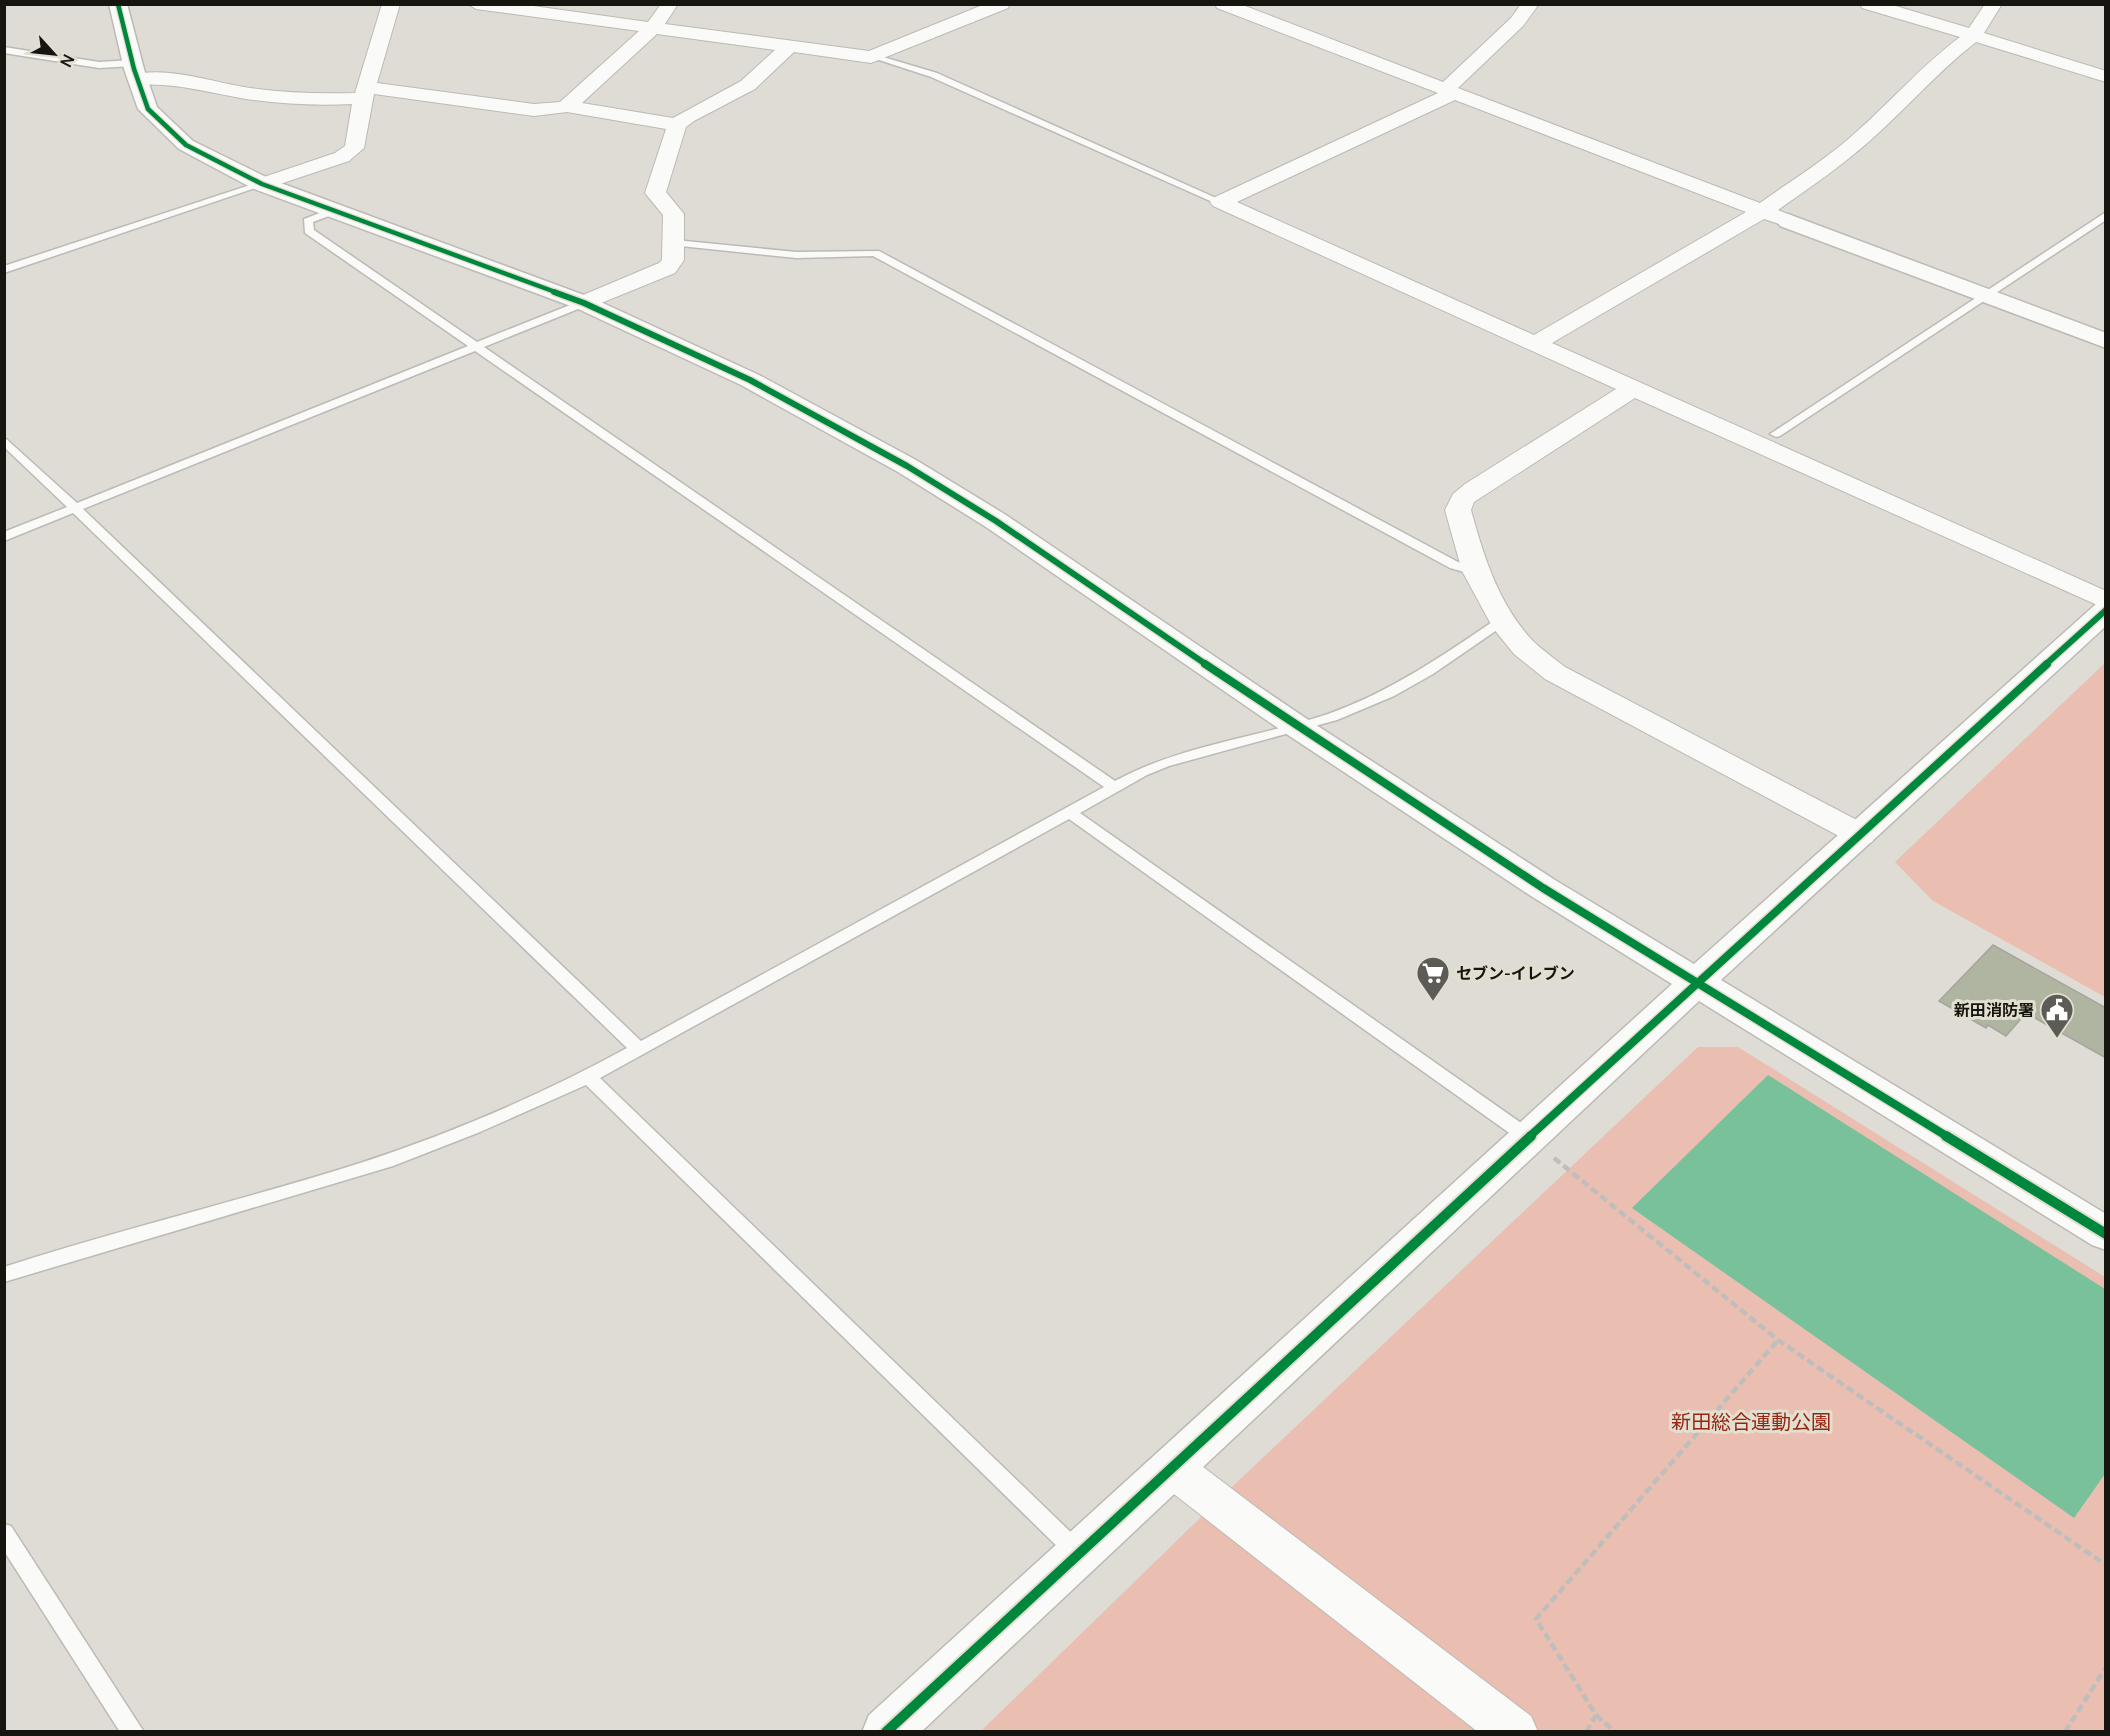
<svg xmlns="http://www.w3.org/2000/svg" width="2110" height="1736" viewBox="0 0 2110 1736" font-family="Manrope,'Noto Sans JP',sans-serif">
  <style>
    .green { fill: #eabeb1 }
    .water { fill: #78c19b }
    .building { fill: #afb5a0; stroke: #a5a59f; stroke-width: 1.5 }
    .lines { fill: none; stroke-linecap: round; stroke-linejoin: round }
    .service-casing { stroke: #bcbab5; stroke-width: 3 }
    .minor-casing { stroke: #bcbab5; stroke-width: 2 }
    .tertiary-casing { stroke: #bcbab5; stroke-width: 3 }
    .path { stroke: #bfbebc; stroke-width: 4.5; stroke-dasharray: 8 4; stroke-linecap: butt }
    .service { fill: #fafaf9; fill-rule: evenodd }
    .minor { fill: #fafaf9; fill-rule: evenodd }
    .tertiary { fill: #fafaf9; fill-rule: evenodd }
    .cycleway-far3-casing { stroke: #e2dfd0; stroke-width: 7 }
    .cycleway-far2-casing { stroke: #e2dfd0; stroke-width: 9 }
    .cycleway-far1-casing { stroke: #e2dfd0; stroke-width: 11 }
    .cycleway-casing { stroke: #e2dfd0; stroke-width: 14 }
    .cycleway-far3 { stroke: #00873e; stroke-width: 4.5 }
    .cycleway-far2 { stroke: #00873e; stroke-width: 6 }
    .cycleway-far1 { stroke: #00873e; stroke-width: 8 }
    .cycleway { stroke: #00873e; stroke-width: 10 }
    .labels { text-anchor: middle; stroke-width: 6; stroke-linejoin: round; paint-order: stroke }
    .poi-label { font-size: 16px; font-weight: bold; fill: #161510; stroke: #e2dfd0; text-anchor: start }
    .near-park-label { font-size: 20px; fill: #962512; stroke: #e2dfd0 }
  </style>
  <rect width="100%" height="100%" fill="#dedcd4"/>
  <g class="green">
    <polygon points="2105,663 2105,997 1933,901 1895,862"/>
    <polygon points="1698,1047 1738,1047 2105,1277 2105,1731 980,1732 1234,1485"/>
  </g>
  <polygon class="water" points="1768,1075 2105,1289 2105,1474 2074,1518 1632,1208"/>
  <polygon class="building" points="1993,945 2106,1008 2106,1058 2026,1013 2006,1036 1988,1025 1986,1028 1939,1001"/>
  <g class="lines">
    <g class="service-casing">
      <g id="service">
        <polygon points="4,47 99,62 133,60 137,63 133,66 99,68 4,53"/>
        <polygon points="873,54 937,73 1225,202 1217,204 931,77 873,58"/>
        <polygon points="259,182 267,184 4,273 4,266"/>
        <path d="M333 208 338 211 337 213 313 222 314 230 477 342 580 301H588V305L484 347 1115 781C1181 745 1257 738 1328 714 1390 692 1444 655 1498 618L1503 617 1510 621 1433 674 1394 696 1337 720 1169 766 1147 775 1080 813 1534 1132 1537 1137 1534 1142 1528 1144 1522 1142 1069 819 600 1078 1083 1544 1086 1551 1083 1558 1076 1560 1069 1558 586 1085 480 1132 393 1166 4 1282V1267C121 1229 240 1201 357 1164 450 1134 541 1095 627 1048L73 513 4 541V532L67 507 4 447V437L77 503 468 346 305 233 304 219ZM475 351 1104 787 641 1041 83 509Z"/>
        <polygon points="2106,212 2106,220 1780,436 1776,437 1770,434"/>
        <polygon points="675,240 796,252 879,251 1458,562 1479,568 1481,571 1475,575 1450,568 873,256 796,258 671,245 671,241"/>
        <polygon points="4,1524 11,1526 144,1732 120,1732 4,1551"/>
      </g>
    </g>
    <g class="minor-casing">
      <g id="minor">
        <path d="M382 4H400L377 83 534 104 560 102 639 31 476 9 468 4H519L648 22 661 4H678L665 24 869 51 985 4H1010L1008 8 871 63 794 52 755 89 694 121 686 127 666 192 684 214V260L675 273 584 310 576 308 573 303 576 298 659 263 662 260 663 215 645 193 666 129 567 112 534 116 374 94 364 148 349 161 262 190 255 188 252 184 255 180 335 153 345 146 352 104C317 106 281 104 246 99 210 93 175 82 137 85L130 83 128 79 130 75C168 66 208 81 244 87 281 93 318 94 355 93ZM657 34 775 50 741 81 673 118 582 103Z"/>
        <path d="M1215 4H1240L1443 82 1511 18 1521 4H1539L1523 26 1458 88 1760 203C1786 184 1814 167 1840 146 1882 112 1917 69 1960 37L1862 8 1860 4H1889L1969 28 1985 4H2002L1984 33 2106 71V82L1976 42C1932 76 1897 120 1853 155 1829 175 1803 192 1778 210L1795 217 1799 221 1795 225 1788 227 1764 219 1552 343 2106 591V609L1635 398 1474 502 1471 510C1484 557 1498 603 1532 640 1542 650 1554 658 1565 667L1872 828 1876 835 1872 842 1861 846 1850 842 1545 679 1514 654 1493 628 1462 571 1445 510 1453 494 1465 484 1616 389 1213 206 1210 202 1213 198 1438 93 1217 8ZM1455 100 1746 212 1534 335 1237 202Z"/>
        <polygon points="1171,1448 1186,1454 1531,1716 1538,1732 1478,1732 1156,1480 1150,1467 1156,1454"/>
      </g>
    </g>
    <g class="tertiary-casing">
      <g id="tertiary">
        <polygon points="109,4 127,4 144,69 157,107 193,141 270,179 592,298 759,375 916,460 1006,515 1310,721 1555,880 1694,964 2096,604 2106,601 2106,626 1721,980 2106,1214 2106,1250 2092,1245 1699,1001 921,1732 862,1732 869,1715 1672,984 1531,896 1288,735 986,527 898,472 741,385 576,308 254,189 179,149 138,109 124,69"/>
        <polygon points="1788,214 2106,333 2106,348 1780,226 1777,221 1780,216"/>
      </g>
    </g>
    <g class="path">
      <polyline points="1554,1158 1778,1340 2106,1565"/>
      <polyline points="1596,1715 1615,1732"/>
      <polyline points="1586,1732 1596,1715 1536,1619 1778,1340"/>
      <polyline points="2065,1732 2106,1667"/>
    </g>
    <use href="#service" class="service"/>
    <use href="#minor" class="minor"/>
    <use href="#tertiary" class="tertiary"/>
    <g class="cycleway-far3-casing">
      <polyline id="cycleway-far3" points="118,4 134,69 148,109 186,145 262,184 558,293"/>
    </g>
    <g class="cycleway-far2-casing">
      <g id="cycleway-far2">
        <polyline points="554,292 584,303 750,380 907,466 996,521 1207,665"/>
        <polyline points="2045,665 2106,610"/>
      </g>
    </g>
    <g class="cycleway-far1-casing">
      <g id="cycleway-far1">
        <polyline points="1205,664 1543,888 1948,1137"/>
        <polyline points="1529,1137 2047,664"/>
      </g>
    </g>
    <g class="cycleway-casing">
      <g id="cycleway">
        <polyline points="1946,1136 2106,1234"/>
        <polyline points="886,1732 1531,1136"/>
      </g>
    </g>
    <use href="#cycleway-far3" class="cycleway-far3"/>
    <use href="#cycleway-far2" class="cycleway-far2"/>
    <use href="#cycleway-far1" class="cycleway-far1"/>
    <use href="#cycleway" class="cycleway"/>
  </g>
  <defs>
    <g id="supermarket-pin" transform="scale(1.725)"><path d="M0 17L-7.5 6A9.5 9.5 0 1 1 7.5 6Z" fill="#5c5b55" stroke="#e2dfd0"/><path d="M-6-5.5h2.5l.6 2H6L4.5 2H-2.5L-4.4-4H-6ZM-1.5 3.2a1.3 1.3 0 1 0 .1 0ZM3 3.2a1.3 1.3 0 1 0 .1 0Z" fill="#fff"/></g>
    <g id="civic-pin" transform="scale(1.725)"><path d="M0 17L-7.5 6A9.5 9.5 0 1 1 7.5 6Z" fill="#5c5b55" stroke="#e2dfd0"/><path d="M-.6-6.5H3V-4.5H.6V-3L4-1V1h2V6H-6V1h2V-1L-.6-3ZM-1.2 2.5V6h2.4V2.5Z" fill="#fff"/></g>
  </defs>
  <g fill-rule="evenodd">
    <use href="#supermarket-pin" x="1433" y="973"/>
    <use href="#civic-pin" x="2057" y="1010"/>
  </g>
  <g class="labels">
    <g class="poi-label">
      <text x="1456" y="979">セブン-イレブン</text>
      <text x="2034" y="1016" text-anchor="end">新田消防署</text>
    </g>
    <g class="near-park-label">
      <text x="1751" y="1429">新田総合運動公園</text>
    </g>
  </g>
  <rect width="2110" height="1736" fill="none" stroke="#161510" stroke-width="12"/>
  <g transform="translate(54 54) rotate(117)" stroke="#e2dfd0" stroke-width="4.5" paint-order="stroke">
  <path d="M0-4.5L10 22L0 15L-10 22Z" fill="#161510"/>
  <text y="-9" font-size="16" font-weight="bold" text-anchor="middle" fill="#161510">N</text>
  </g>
</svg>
